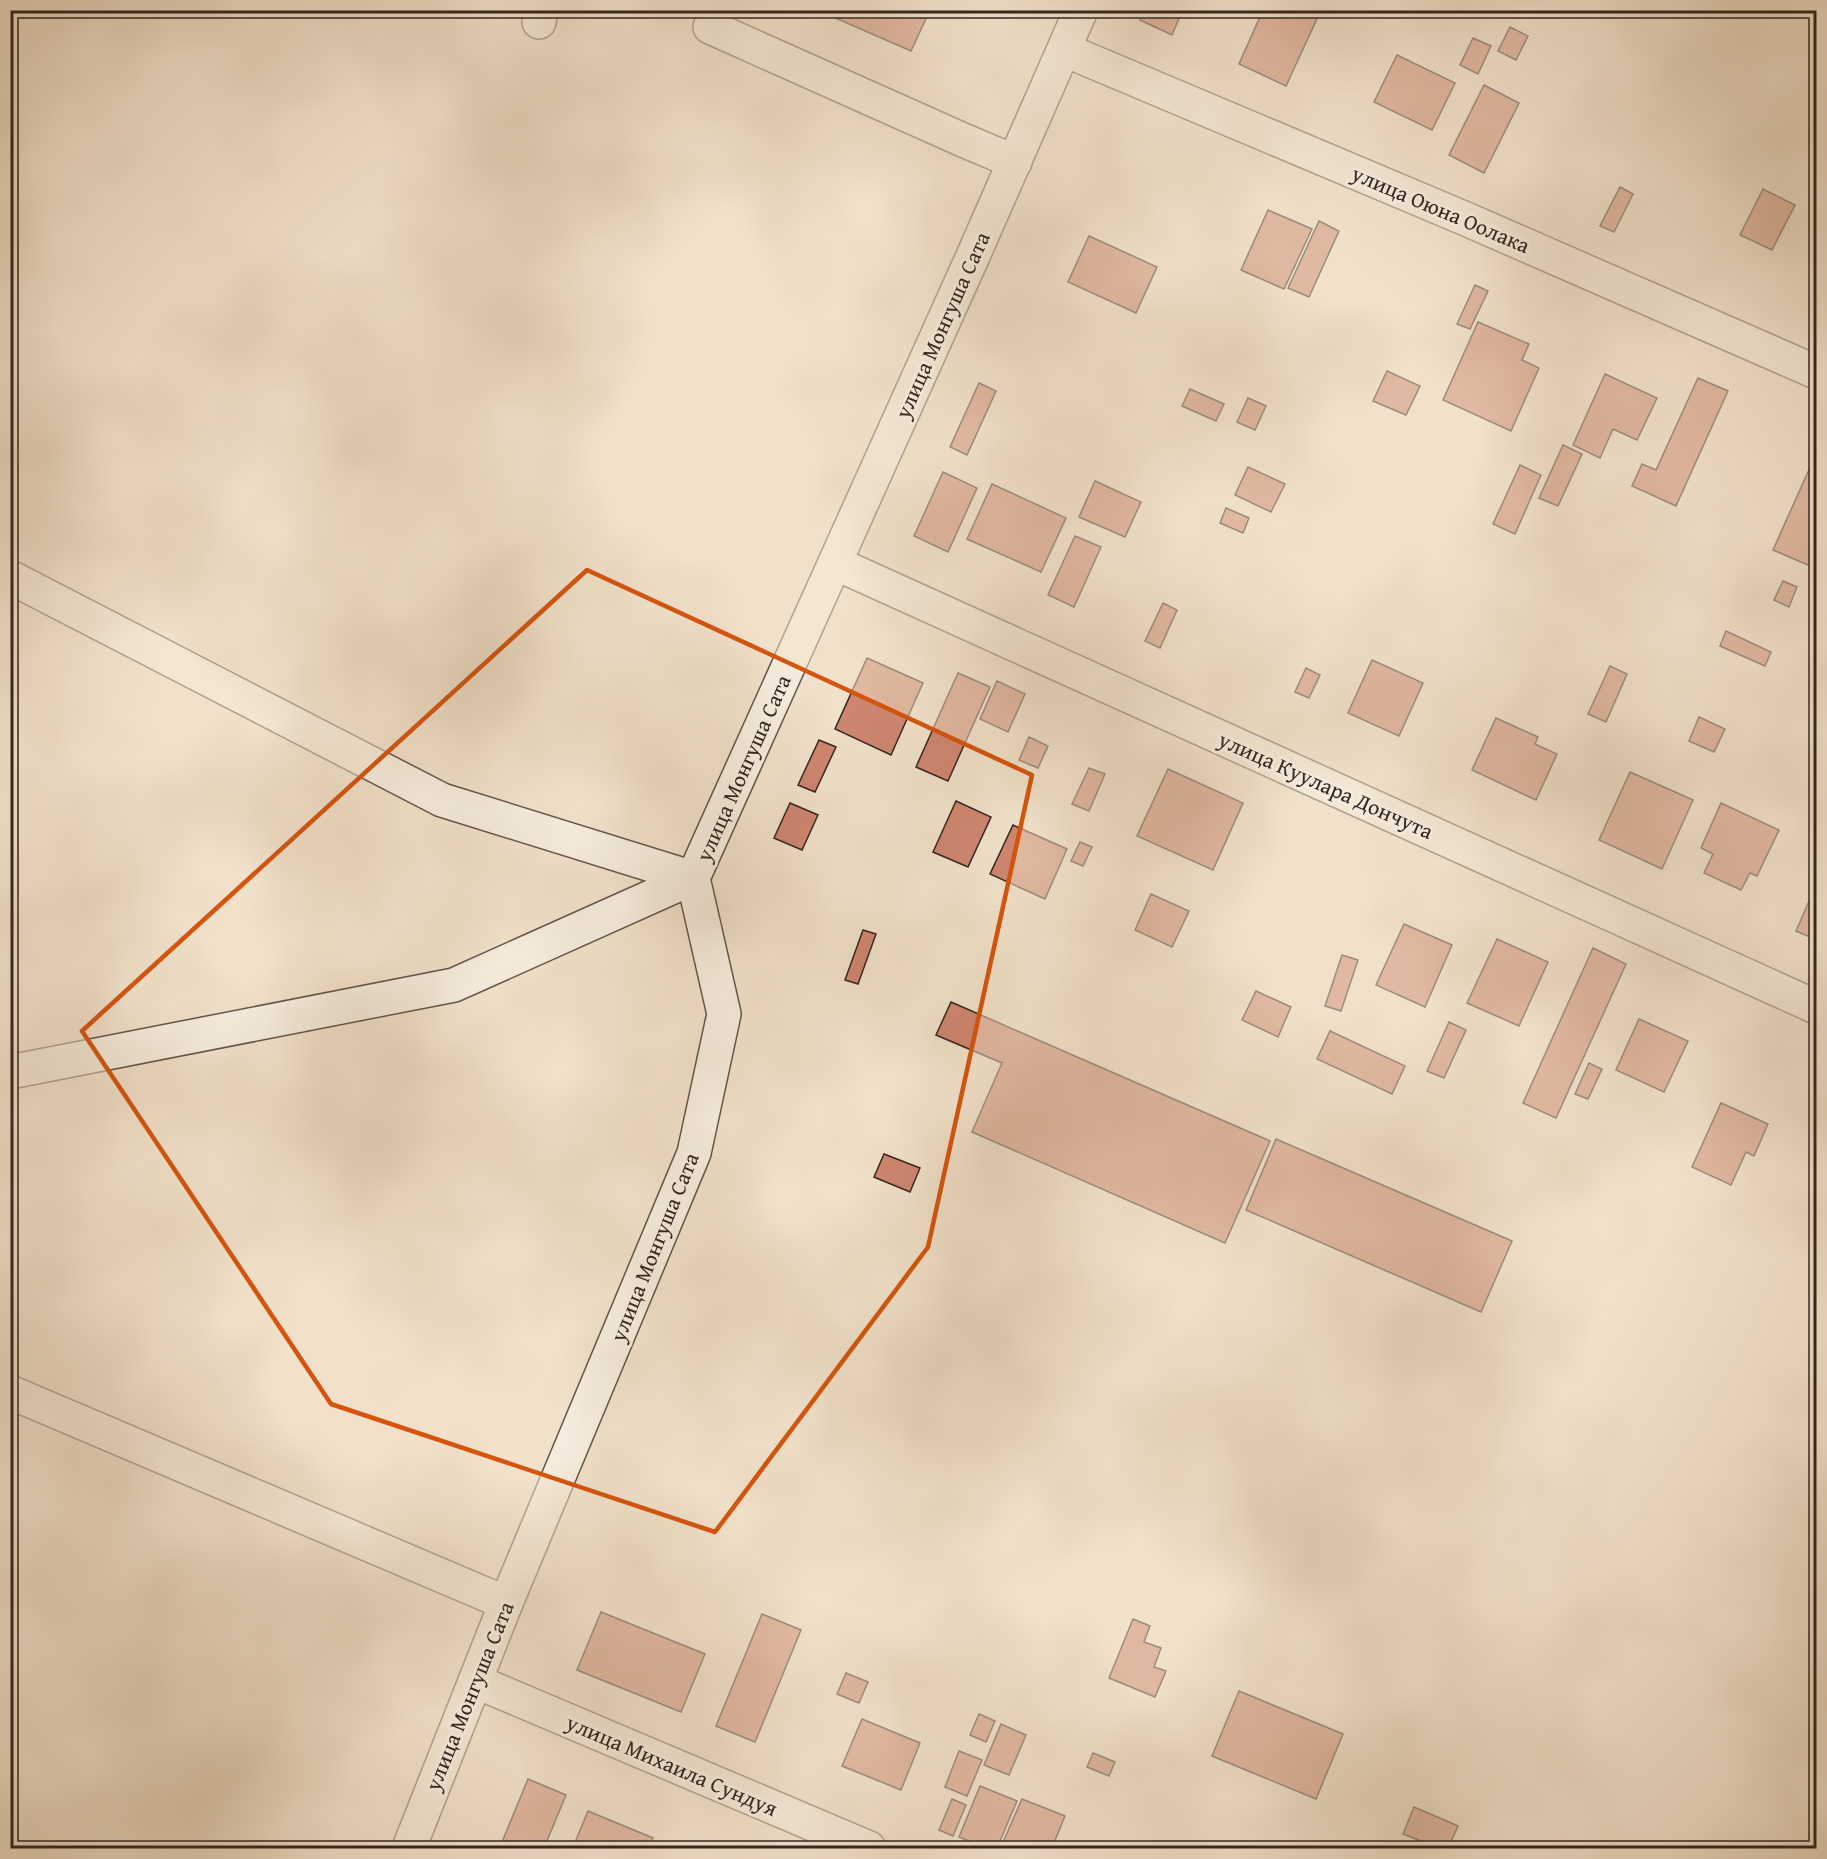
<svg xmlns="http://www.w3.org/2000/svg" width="1827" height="1859" viewBox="0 0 1827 1859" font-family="'Gentium Book Plus',serif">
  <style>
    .building { fill: #cf8670; stroke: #332620; stroke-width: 1.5 }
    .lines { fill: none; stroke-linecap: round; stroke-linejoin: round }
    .minor-casing { stroke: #62554a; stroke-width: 36 }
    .minor { stroke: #f6ecdd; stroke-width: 33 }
    .marked { fill: none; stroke: #d6540e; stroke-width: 4.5; stroke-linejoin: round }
    .labels { text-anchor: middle; stroke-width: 6; stroke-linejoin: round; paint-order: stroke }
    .street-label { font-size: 22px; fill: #332620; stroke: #f6ecdd }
  </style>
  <rect width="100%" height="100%" fill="#f1e1ca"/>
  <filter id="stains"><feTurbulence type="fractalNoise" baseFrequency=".00333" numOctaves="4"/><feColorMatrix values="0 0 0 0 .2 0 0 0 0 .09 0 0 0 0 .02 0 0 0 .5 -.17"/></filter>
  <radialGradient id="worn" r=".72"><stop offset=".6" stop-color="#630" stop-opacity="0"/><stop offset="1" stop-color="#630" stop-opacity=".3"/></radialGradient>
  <g class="building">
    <polygon points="828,10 930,10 911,51 826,14"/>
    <polygon points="1144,10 1169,10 1180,16 1172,35 1140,20"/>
    <polygon points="1263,10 1321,10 1286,86 1239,64"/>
    <polygon points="1510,27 1528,36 1516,60 1498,51"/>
    <polygon points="1473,38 1491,46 1478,74 1460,65"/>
    <polygon points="1397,55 1455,83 1432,130 1374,102"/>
    <polygon points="1484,85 1519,103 1484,173 1449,155"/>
    <polygon points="1620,187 1633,194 1614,232 1600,226"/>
    <polygon points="1763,189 1795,205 1772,250 1740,235"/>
    <polygon points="1268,210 1312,229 1284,289 1241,270"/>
    <polygon points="1319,221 1339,231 1309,297 1288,288"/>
    <polygon points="1089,236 1157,267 1136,313 1068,282"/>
    <polygon points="1475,285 1488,291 1470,329 1457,324"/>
    <polygon points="1478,322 1529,344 1522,360 1539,368 1511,431 1443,400"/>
    <polygon points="1387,371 1420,386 1406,415 1373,401"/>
    <polygon points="1605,374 1657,398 1637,440 1613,429 1600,458 1573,445"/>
    <polygon points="1698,378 1728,391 1676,506 1632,486 1642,464 1656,470"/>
    <polygon points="979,383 996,391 967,455 950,447"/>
    <polygon points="1190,389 1224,404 1216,421 1182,406"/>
    <polygon points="1248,398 1266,406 1255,430 1237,422"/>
    <polygon points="1563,445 1582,454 1558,506 1539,498"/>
    <polygon points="1816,454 1816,551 1810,566 1773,550"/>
    <polygon points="1520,465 1541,475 1515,534 1493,524"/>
    <polygon points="1248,467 1285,484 1271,512 1235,495"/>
    <polygon points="943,472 977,488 948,552 914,536"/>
    <polygon points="1095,481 1141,502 1125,537 1079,517"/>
    <polygon points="992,484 1066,518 1041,572 967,539"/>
    <polygon points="1226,508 1249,518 1243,533 1220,523"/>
    <polygon points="1075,536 1101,547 1074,607 1048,595"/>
    <polygon points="1783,581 1797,587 1789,607 1774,600"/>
    <polygon points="1163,603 1177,610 1160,648 1145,641"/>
    <polygon points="1726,631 1771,652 1765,666 1720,646"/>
    <polygon points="867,658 923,683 891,755 835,729"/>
    <polygon points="1372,660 1423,683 1399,736 1348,713"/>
    <polygon points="1610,666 1627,674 1606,722 1588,714"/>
    <polygon points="1306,668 1320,675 1309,698 1295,692"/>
    <polygon points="958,673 990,687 948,781 916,767"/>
    <polygon points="997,681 1025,694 1008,732 980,719"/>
    <polygon points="1699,717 1725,729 1714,752 1689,741"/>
    <polygon points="1496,718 1538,737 1535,744 1557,754 1536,800 1472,770"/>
    <polygon points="1029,737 1048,746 1038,768 1019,760"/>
    <polygon points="819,740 836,747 815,792 798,785"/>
    <polygon points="1089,768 1105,774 1089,811 1072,804"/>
    <polygon points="1168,769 1243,803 1213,870 1137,836"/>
    <polygon points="1630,772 1693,800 1662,869 1599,840"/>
    <polygon points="956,801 991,817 968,867 933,852"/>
    <polygon points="790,803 818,815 802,850 774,838"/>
    <polygon points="1721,803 1779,830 1757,876 1750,873 1741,890 1704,873 1713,854 1701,848"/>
    <polygon points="1013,825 1067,849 1045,899 990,874"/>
    <polygon points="1080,842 1092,847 1083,866 1071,861"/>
    <polygon points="1816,885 1816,922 1810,937 1796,931"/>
    <polygon points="1151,894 1189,911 1172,947 1135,930"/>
    <polygon points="1404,924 1452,945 1425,1007 1376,985"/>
    <polygon points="863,930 876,934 858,984 845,980"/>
    <polygon points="1497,939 1548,962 1519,1026 1467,1003"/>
    <polygon points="1593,948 1626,964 1556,1118 1523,1103"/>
    <polygon points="1342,955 1358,960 1341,1011 1325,1006"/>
    <polygon points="1256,991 1291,1007 1278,1037 1242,1020"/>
    <polygon points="951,1002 1270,1141 1225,1243 972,1132 1002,1063 936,1035"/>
    <polygon points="1639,1019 1688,1041 1664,1092 1616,1070"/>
    <polygon points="1449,1022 1466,1030 1444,1078 1427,1071"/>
    <polygon points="1330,1031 1405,1066 1392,1094 1317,1059"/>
    <polygon points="1589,1063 1602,1069 1588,1099 1575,1094"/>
    <polygon points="1721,1103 1768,1124 1754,1156 1746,1152 1731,1185 1692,1167"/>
    <polygon points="1276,1139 1512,1241 1481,1312 1246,1210"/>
    <polygon points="884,1154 920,1168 910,1192 874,1177"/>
    <polygon points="601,1612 705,1654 681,1712 577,1670"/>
    <polygon points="762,1614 801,1630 755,1742 716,1726"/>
    <polygon points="1133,1619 1150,1626 1144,1642 1161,1648 1154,1667 1166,1671 1155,1697 1109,1678"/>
    <polygon points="846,1673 868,1682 859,1703 837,1694"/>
    <polygon points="1239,1691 1343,1734 1316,1799 1212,1756"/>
    <polygon points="979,1714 995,1721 986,1742 970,1735"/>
    <polygon points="862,1719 920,1743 901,1790 842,1766"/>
    <polygon points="1001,1724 1026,1735 1009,1775 984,1765"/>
    <polygon points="959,1751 982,1760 967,1796 945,1787"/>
    <polygon points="1093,1753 1115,1762 1109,1776 1087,1767"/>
    <polygon points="528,1779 566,1795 544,1848 517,1848 502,1842"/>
    <polygon points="980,1786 1017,1801 997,1848 988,1848 959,1837"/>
    <polygon points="952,1799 966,1805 953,1836 939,1830"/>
    <polygon points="1022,1799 1065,1816 1052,1848 1019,1848 1003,1842"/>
    <polygon points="1414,1807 1458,1826 1448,1848 1439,1848 1403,1834"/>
    <polygon points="588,1811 653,1838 649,1848 573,1847"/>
  </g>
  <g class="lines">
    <g class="minor-casing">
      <g id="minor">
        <polyline points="539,22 541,10"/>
        <polyline points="710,27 963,140 1015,162"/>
        <polyline points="1065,50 1466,219 1816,372"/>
        <polyline points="835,563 1816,1007"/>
        <polyline points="10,577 442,800 693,878"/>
        <polyline points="10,1072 454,985 693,878"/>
        <polyline points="10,1392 506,1603"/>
        <polyline points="475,1681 869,1848"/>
        <polyline points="409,1848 506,1603 694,1153 724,1014 693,878 973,256 1081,10"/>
      </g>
    </g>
    <use href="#minor" class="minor"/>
  </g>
  <path d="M0 0H1827V1859H0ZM587 570 1032 775 928 1247 715 1532 331 1404 82 1031Z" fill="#f1e1ca" fill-opacity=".55" fill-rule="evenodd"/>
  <path class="marked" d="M587 570 1032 775 928 1247 715 1532 331 1404 82 1031Z"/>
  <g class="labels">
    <g class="street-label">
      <text transform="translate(1441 209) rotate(23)" y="8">улица Оюна Оолака</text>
      <text transform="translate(942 325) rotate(-66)" y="8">улица Монгуша Сата</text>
      <text transform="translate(743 768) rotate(-66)" y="8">улица Монгуша Сата</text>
      <text transform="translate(1326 785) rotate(24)" y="8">улица Куулара Дончута</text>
      <text transform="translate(654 1247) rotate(-68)" y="8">улица Монгуша Сата</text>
      <text transform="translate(469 1696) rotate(-68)" y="8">улица Монгуша Сата</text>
      <text transform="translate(672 1765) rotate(23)" y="8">улица Михаила Сундуя</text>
    </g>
  </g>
  <rect width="1827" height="1859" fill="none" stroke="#f1e1ca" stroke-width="36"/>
  <rect x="12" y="12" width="1803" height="1835" fill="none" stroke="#332620" stroke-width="3"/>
  <rect x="18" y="18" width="1791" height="1823" fill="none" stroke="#332620" stroke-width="1.5"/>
  <rect width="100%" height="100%" filter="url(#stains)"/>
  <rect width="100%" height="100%" fill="url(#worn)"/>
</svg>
